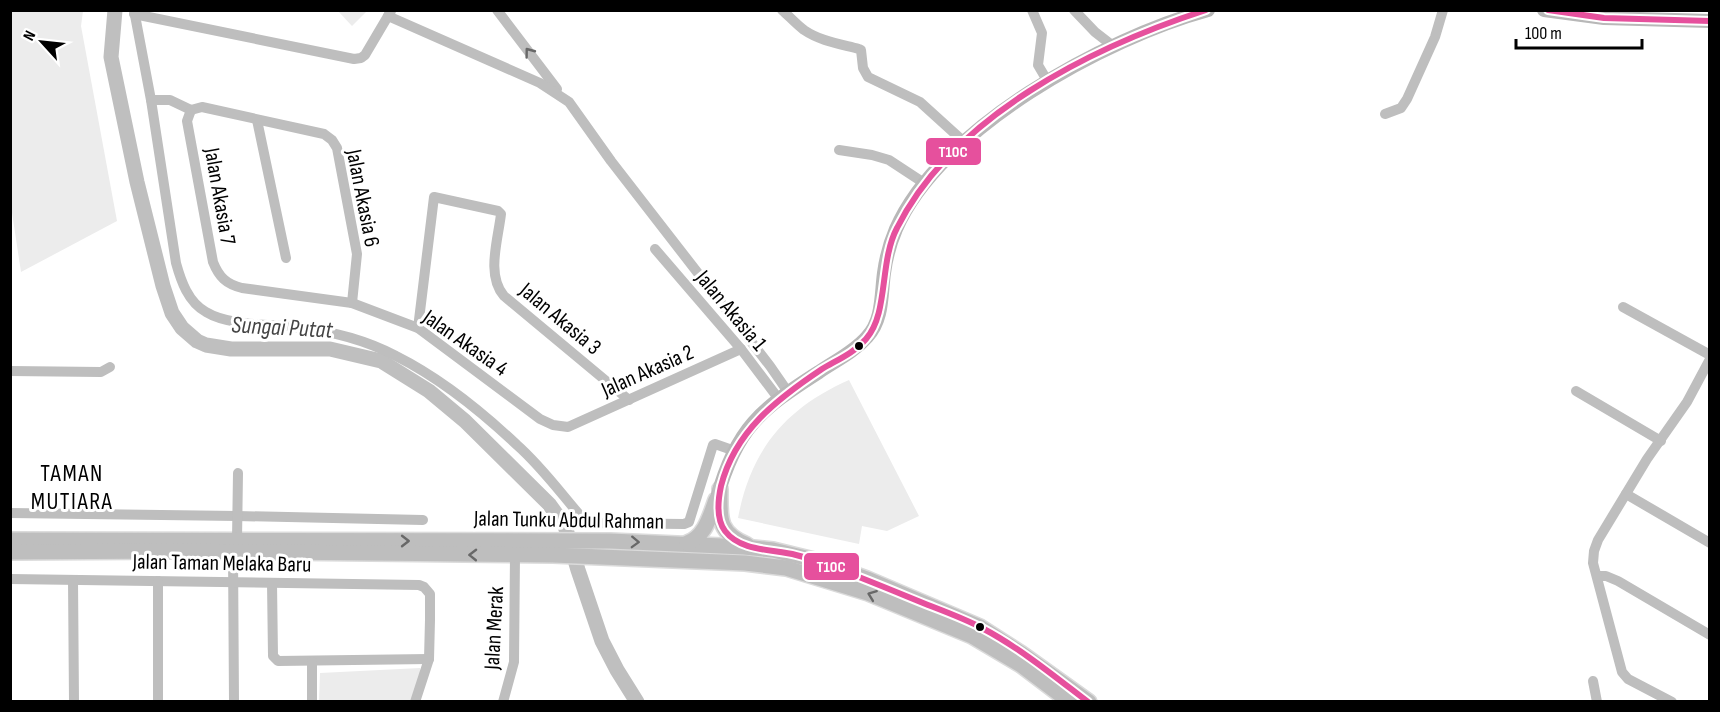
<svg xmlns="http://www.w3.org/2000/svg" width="1720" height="712" viewBox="0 0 1720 712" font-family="'Sofia Sans Condensed',sans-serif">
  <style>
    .green { fill: #ececec }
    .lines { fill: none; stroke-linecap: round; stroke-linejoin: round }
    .river { stroke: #bfbfbf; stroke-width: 15 }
    .primary-casing { stroke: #dbdbdb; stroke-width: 18 }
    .street { stroke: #bebebe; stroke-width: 10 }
    .secondary { stroke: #b8b8b8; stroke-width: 14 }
    .primary { stroke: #bebebe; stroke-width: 15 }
    .bus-1-casing { stroke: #fff; stroke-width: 10 }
    .bus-1 { stroke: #e6509d; stroke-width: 6 }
    .oneway { stroke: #686868 }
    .bus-dot { fill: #000; stroke: #fff; stroke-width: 2 }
    .labels { text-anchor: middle; stroke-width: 6; stroke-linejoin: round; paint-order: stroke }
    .street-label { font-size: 22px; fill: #000; stroke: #fff }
    .water-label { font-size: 24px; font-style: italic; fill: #444; stroke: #fff }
    .neighbourhood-label { font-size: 24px; letter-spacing: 1.5px; fill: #000; stroke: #fff }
    .line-badge { stroke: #fff; stroke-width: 2 }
    .badge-label { font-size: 16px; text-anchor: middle; font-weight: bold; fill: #fff }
  </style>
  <rect width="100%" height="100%" fill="#fff"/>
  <g class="green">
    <polygon points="10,11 83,11 81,26 117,221 21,272 11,206"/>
    <polygon points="338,11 367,11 352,26"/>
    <path d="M849 380 919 516 887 531 862 526 859 544 738 518C751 449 786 408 849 380Z"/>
    <polygon points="420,668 420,683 411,701 319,702 320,673"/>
  </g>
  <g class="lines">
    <polyline class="river" points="115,10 111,57 137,182 163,286 172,313 182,328 197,341 206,345 231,349 330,349 381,361 429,391 465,421 549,504 565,526 578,570 602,641 617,670 637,702"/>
    <g class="primary-casing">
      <g id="primary">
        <path d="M720 489C720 518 717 532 747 545"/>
        <polyline points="10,540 610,541 744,547 773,550 814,560 867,579 980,627 1022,654 1089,702"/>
        <path d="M687 543C705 537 710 516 716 500"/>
        <polyline points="10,552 172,551 553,555 745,563 786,568 868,593 972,636 1021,665 1070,702"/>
      </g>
    </g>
    <g class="street">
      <path d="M134 10 151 100 176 263C181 281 188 302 206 312 229 326 269 324 295 327 331 331 364 339 396 356 440 378 481 411 517 445 542 467 562 495 584 520L591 523 684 524 689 522 713 445 715 444 735 451"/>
      <polyline points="497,10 557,89"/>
      <path d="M782 10C790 17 796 24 804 30 820 41 840 44 859 49L861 50 863 68 868 77 920 102 963 141"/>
      <polyline points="1032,10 1042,33 1038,65 1048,82"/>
      <polyline points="1074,10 1095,32 1113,46"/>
      <polyline points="134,14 354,59 361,58 365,55 391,11"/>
      <polyline points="388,16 540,83 569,102 611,161 770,366 788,392"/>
      <polyline points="151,100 170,100 191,110"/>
      <path d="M191 110 187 121 213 262C219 277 226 284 242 288L352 303 418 328 540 419 553 425 568 427 741 349"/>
      <polyline points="191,110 202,107 324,134 332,140 337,148 357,254 352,303"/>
      <polyline points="1385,114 1401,108 1407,99 1435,37 1443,10"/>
      <polyline points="257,120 286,258"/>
      <polyline points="839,150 872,155 889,160 924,183"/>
      <polyline points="655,249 741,349 778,398"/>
      <polyline points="1623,307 1710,355"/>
      <path d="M418 328 434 197 498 211 501 214C498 240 486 275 504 296L629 400"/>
      <polyline points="10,371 101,372 110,367"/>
      <polyline points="1576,391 1661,441"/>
      <polyline points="1626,494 1710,543"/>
      <polyline points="10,513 237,516 423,520"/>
      <polyline points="237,540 238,473"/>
      <polyline points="233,552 234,702"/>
      <polyline points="1597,576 1606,576 1618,581 1710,635"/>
      <polyline points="10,579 419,585 424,587 430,594 430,620 429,659 415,702"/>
      <polyline points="73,580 74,702"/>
      <polyline points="272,583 273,656 278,661 429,659"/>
      <polyline points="1593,681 1597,702"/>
      <polyline points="158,702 158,581"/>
      <polyline points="312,702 312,662"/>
      <polyline points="503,702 514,662 515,555"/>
      <polyline points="1672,702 1628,679 1622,672 1593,563 1594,551 1598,540 1647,459 1687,402 1710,359"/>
    </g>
    <g class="secondary">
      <polyline points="1544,10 1604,18 1710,21"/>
      <path d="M717 498C736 428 761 409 819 372 835 361 854 352 867 337 883 320 881 295 884 273 886 258 890 243 896 229 940 128 1105 38 1208 10"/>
    </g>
    <use href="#primary" class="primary"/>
    <g class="bus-1-casing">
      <g id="bus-1">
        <polyline points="1548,10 1604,18 1710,21"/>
        <path d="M1088 702C1054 676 1020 648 982 628 965 619 946 612 928 605 896 592 863 578 830 566 819 562 808 558 796 555 774 549 741 552 725 531 716 519 718 500 721 486 735 431 777 399 822 369 837 360 854 353 866 339 889 313 879 262 897 228 953 116 1092 47 1206 10"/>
      </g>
    </g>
    <use href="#bus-1" class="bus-1"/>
  </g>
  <defs><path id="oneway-chevron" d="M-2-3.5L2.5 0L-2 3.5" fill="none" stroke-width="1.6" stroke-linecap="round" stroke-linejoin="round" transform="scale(1.5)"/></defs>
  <g class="oneway">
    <use href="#oneway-chevron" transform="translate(529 52) rotate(-127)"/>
    <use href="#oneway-chevron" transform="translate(405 541)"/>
    <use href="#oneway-chevron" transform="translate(635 542) rotate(2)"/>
    <use href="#oneway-chevron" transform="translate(473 555) rotate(-179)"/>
    <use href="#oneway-chevron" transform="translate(872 595) rotate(-159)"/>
  </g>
  <g class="bus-dot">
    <circle cx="859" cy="346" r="5"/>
    <circle cx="980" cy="627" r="5"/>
  </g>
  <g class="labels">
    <g class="street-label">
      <text transform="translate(221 196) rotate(80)" y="8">Jalan Akasia 7</text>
      <text transform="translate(364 198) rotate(79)" y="8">Jalan Akasia 6</text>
      <text transform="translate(732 310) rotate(50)" y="8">Jalan Akasia 1</text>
      <text transform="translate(561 318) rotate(40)" y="8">Jalan Akasia 3</text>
      <text transform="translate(466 342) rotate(35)" y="8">Jalan Akasia 4</text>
      <text transform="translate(647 370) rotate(-24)" y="8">Jalan Akasia 2</text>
      <text transform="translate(569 519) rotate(1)" y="8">Jalan Tunku Abdul Rahman</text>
      <text transform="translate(222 562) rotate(1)" y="8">Jalan Taman Melaka Baru</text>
      <text transform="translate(493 628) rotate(-87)" y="8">Jalan Merak</text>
    </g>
    <g class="water-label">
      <text transform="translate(282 327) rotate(3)" y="8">Sungai Putat</text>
    </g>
    <g class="neighbourhood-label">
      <text x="72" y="481">TAMAN<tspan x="72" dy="28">MUTIARA</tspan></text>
    </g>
  </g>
  <g class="line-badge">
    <rect x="925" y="137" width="57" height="29" rx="6" fill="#e6509d"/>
    <rect x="803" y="552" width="57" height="29" rx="6" fill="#e6509d"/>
  </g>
  <g class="badge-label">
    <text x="953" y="157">T10C</text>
    <text x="831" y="572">T10C</text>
  </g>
  <rect width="1720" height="712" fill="none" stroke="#000000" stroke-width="24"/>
  <g transform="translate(42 42) rotate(297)" stroke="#ffffff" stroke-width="4.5" paint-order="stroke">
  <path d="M0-4.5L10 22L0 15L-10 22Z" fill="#000000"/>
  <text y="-9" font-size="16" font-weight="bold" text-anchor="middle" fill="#000000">N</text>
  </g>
  <path d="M1516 39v9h126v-9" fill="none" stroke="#000000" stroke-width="3"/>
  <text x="1525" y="39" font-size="18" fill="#000000" stroke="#ffffff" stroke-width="4.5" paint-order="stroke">100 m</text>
</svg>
